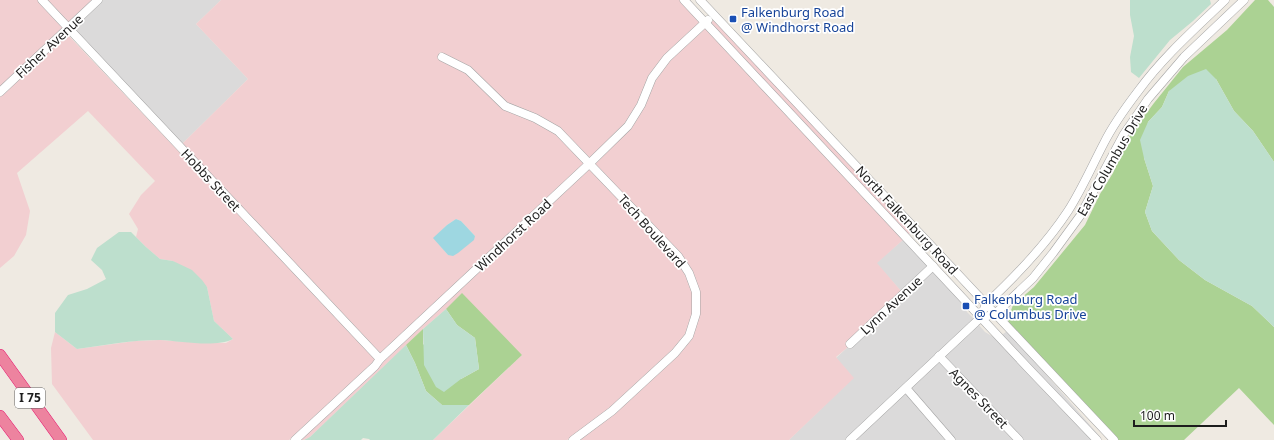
<svg xmlns="http://www.w3.org/2000/svg" width="1274" height="440" viewBox="0 0 1274 440" font-family="'Noto Sans',sans-serif">
  <style>
    .residential { fill: #dbdada }
    .commercial { fill: #f2cfd1; fill-rule: evenodd }
    .forest { fill: #abd293 }
    .wetland { fill: #bddfcd }
    .water { fill: #9ed7e1 }
    .lines { fill: none; stroke-linecap: round; stroke-linejoin: round }
    .minor-casing { stroke: #a4a4a4; stroke-width: 9 }
    .highway-casing { stroke: #e6166e; stroke-width: 12 }
    .minor { stroke: #fff; stroke-width: 8 }
    .highway { stroke: #ed839f; stroke-width: 11 }
    .transit-dot { fill: #1a4fb4; stroke: #fff; stroke-width: 1.5 }
    .labels { text-anchor: middle; stroke-width: 3.5; stroke-linejoin: round; paint-order: stroke }
    .shield { fill: #fff; stroke: #616161; stroke-width: 1 }
    .shield-label { font-size: 12px; font-weight: bold; fill: #1d1d1d }
    .transit-label { font-size: 13px; fill: #164399; stroke: #fff; text-anchor: start }
    .street-label { font-size: 13px; fill: #1d1d1d; stroke: #fff }
  </style>
  <rect width="100%" height="100%" fill="#efeae2"/>
  <g class="residential">
    <polygon points="103,0 221,0 196,24 248,79 182,144 73,29"/>
    <polygon points="904,239 928,265 901,291 876,263"/>
    <polygon points="933,270 965,304 964,306 967,312 974,319 845,440 789,440 853,378 836,358 848,347 850,348"/>
    <polygon points="978,324 985,332 997,339 1093,440 1023,440 944,357"/>
    <polygon points="1007,331 1024,349 1103,440 1052,390 1002,335"/>
    <polygon points="940,361 1015,440 955,440 910,389"/>
    <polygon points="906,393 947,440 856,440"/>
  </g>
  <g class="commercial">
    <polygon points="0,0 38,0 63,28 0,87"/>
    <polygon points="46,0 92,0 68,23"/>
    <path d="M221 0H680L700 22 664 56 638 104 625 123 590 158 559 128 506 103 470 68 440 52 437 58 466 73 502 108 534 121 556 133 585 163 380 354 182 144 248 79 196 24ZM456 219 461 221 475 236 448 255 434 238 447 225Z"/>
    <polygon points="714,20 913,230 908,235 710,23"/>
    <polygon points="705,27 904,239 877,263 901,291 845,343 848,347 836,357 854,378 789,440 579,440 614,414 677,356 699,316 692,272 595,164 630,128 655,80 670,60"/>
    <polygon points="67,34 376,359 373,363 289,440 93,440 52,384 51,348 55,332 77,349 135,341 160,340 189,342 226,343 233,339 214,321 207,287 173,261 160,259 146,247 136,237 138,229 129,214 141,195 155,181 88,111 17,173 30,211 26,235 14,256 0,268 0,97"/>
    <polygon points="590,168 676,258 686,275 692,292 693,313 686,334 672,351 610,409 567,440 433,440 522,355 446,309 423,329 310,437 304,440 300,440"/>
  </g>
  <g class="forest">
    <polygon points="1255,0 1268,0 1274,7 1274,162 1253,131 1234,111 1216,79 1169,91 1162,107 1148,122 1144,158 1153,186 1145,212 1152,231 1179,260 1205,280 1252,306 1274,327 1274,425 1239,388 1184,440 1118,440 1008,323 1009,316 1013,305 1034,287 1085,225 1100,194 1113,173 1130,135 1154,103 1183,67 1227,30"/>
    <polygon points="462,293 522,355 469,405 442,405 426,391 415,363 406,345 423,329 423,344 461,379 479,369 475,338 457,325 446,309"/>
  </g>
  <g class="wetland">
    <polygon points="1130,0 1210,0 1211,4 1193,21 1170,40 1139,78 1131,72 1130,57 1134,36 1130,15"/>
    <polygon points="1206,69 1216,79 1234,111 1253,131 1274,162 1274,327 1252,306 1205,280 1179,260 1152,231 1145,212 1153,186 1144,158 1140,140 1148,122 1162,107 1169,91 1188,76"/>
    <path d="M119 232H131L146 247 160 259 173 261 192 270 202 280 207 287 214 321 233 339C215 348 181 341 160 340 132 340 105 345 77 349L55 332V313L68 295 87 289 106 279 102 270 91 260 97 248Z"/>
    <polygon points="446,309 457,325 475,338 479,369 461,379 444,392 436,387 424,365 423,329"/>
    <polygon points="406,345 415,363 426,391 442,405 469,405 433,440 370,440 369,439 363,438 361,440 304,440 310,437"/>
  </g>
  <polygon class="water" points="456,219 461,221 475,236 474,240 458,253 453,256 448,255 433,238 447,225"/>
  <g class="lines">
    <g class="minor-casing">
      <g id="minor">
        <polyline points="42,0 380,359"/>
        <polyline points="684,0 1029,369 1097,440"/>
        <polyline points="700,0 1114,440"/>
        <polyline points="442,57 468,70 505,106 535,118 558,131 678,256 689,273 696,292 696,314 689,336 675,353 612,411 573,440"/>
        <polyline points="0,92 98,0"/>
        <path d="M984 309 986 304C1017 275 1045 246 1068 211 1082 189 1092 166 1104 143 1113 125 1126 107 1139 90 1164 56 1195 29 1225 0"/>
        <polyline points="850,344 933,266"/>
        <polyline points="939,356 1019,440"/>
        <polyline points="906,388 951,440"/>
        <polyline points="295,440 375,366 380,359 590,163 628,126 641,105 652,78 667,58 708,20"/>
        <polyline points="850,440 976,322 981,318 995,314 1033,278 1053,253 1080,216 1124,134 1148,99 1184,57 1244,0"/>
      </g>
    </g>
    <g class="highway-casing">
      <g id="highway">
        <polyline points="0,355 61,440"/>
        <polyline points="0,416 18,440"/>
      </g>
    </g>
    <use href="#minor" class="minor"/>
    <use href="#highway" class="highway"/>
  </g>
  <g class="transit-dot">
    <rect x="729" y="15" width="8" height="8" rx="2"/>
    <rect x="962" y="302" width="8" height="8" rx="2"/>
  </g>
  <g class="labels">
    <rect class="shield" x="15" y="388" width="30" height="20" rx="3"/>
    <g class="shield-label">
      <text x="30" y="402">I 75</text>
    </g>
    <g class="transit-label">
      <text x="741" y="17">Falkenburg Road<tspan x="741" dy="15">@ Windhorst Road</tspan></text>
      <text x="974" y="304">Falkenburg Road<tspan x="974" dy="15">@ Columbus Drive</tspan></text>
    </g>
    <g class="street-label">
      <text transform="translate(49 46) rotate(-43)" y="5">Fisher Avenue</text>
      <text transform="translate(1112 160) rotate(-60)" y="5">East Columbus Drive</text>
      <text transform="translate(211 180) rotate(47)" y="5">Hobbs Street</text>
      <text transform="translate(907 220) rotate(47)" y="5">North Falkenburg Road</text>
      <text transform="translate(652 231) rotate(48)" y="5">Tech Boulevard</text>
      <text transform="translate(513 235) rotate(-43)" y="5">Windhorst Road</text>
      <text transform="translate(891 305) rotate(-43)" y="5">Lynn Avenue</text>
      <text transform="translate(979 398) rotate(46)" y="5">Agnes Street</text>
    </g>
  </g>
  <path d="M1134 420v6h92v-6" fill="none" stroke="#1d1d1d" stroke-width="2"/>
  <text x="1140" y="420" font-size="12" fill="#1d1d1d" stroke="#ffffff" stroke-width="3" paint-order="stroke">100 m</text>
</svg>
